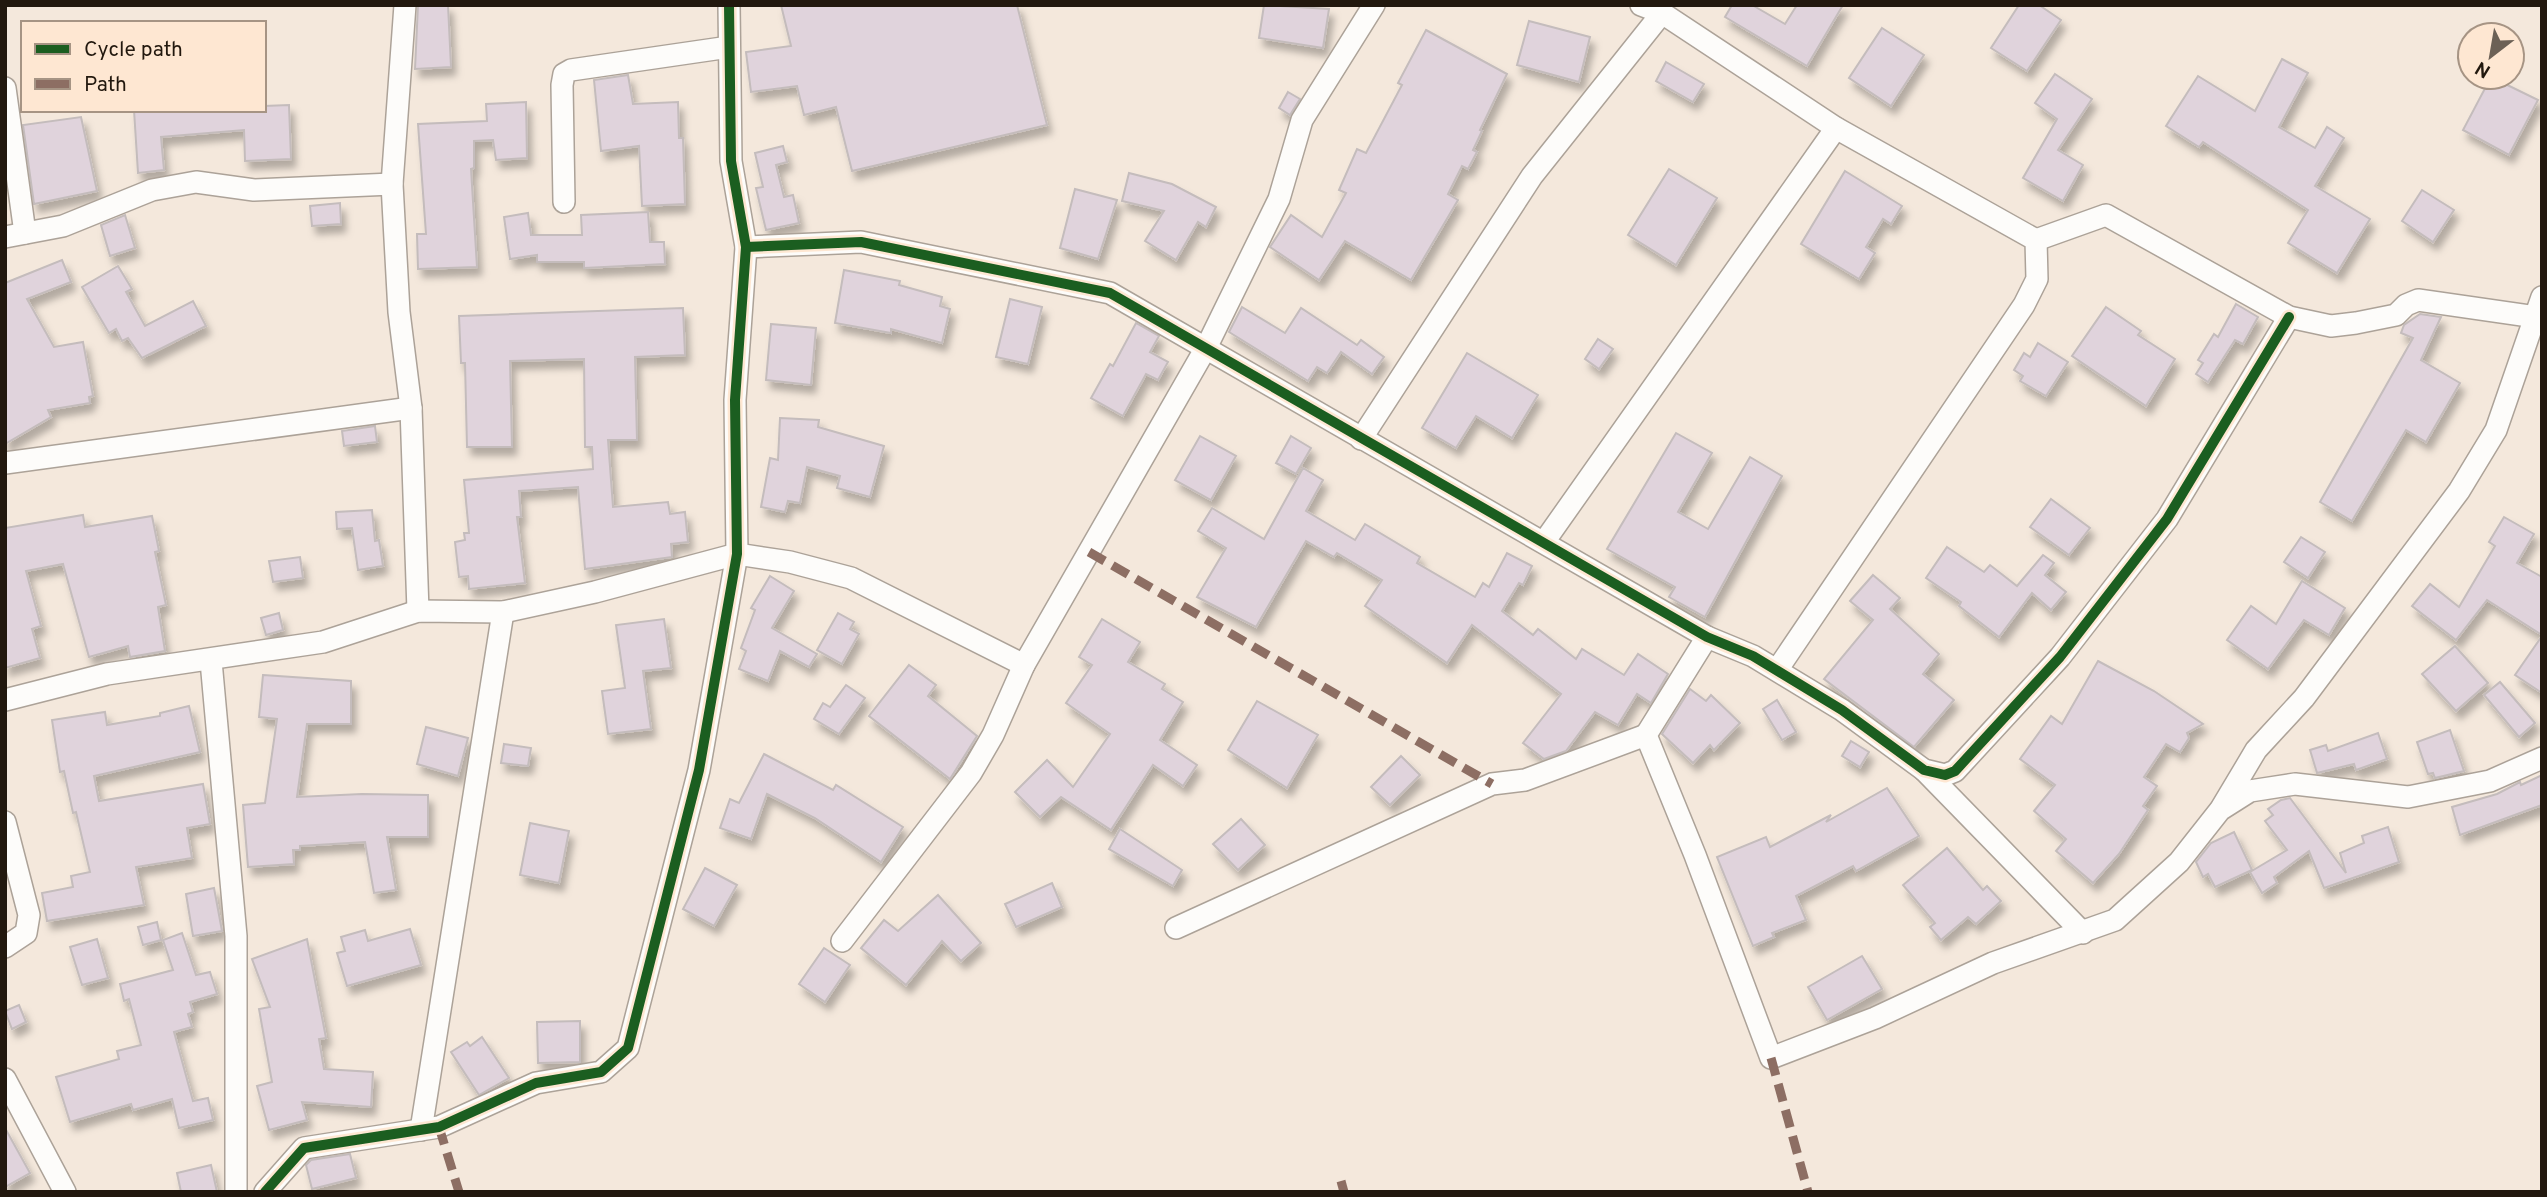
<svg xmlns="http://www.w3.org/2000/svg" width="2547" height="1197" viewBox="0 0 2547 1197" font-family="Overpass,sans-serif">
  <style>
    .building { fill: #e0d3dc; stroke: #c4bcbc; stroke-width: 2; filter: url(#shadow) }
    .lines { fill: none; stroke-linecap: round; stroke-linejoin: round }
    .minor-casing { stroke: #aca298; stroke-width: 24 }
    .minor { stroke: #fdfcfa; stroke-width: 21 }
    .quiet { stroke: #8d6e63; stroke-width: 9; stroke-dasharray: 18 9; stroke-linecap: butt }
    .cycleway-casing { stroke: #fee7d2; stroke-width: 15 }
    .cycleway { stroke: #1b5e20; stroke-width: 10 }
  </style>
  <defs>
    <filter id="shadow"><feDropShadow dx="4.5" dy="8" stdDeviation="3.5" flood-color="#0004"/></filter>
  </defs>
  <rect width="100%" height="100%" fill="#f4e8dc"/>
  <g class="building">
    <polygon points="418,5 448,5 451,67 415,69"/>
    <polygon points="781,5 1017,5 1047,125 852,171 836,107 804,115 797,86 751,92 746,52 791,46"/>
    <polygon points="1264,5 1329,9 1323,48 1259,38"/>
    <polygon points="1732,5 1752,5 1785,24 1797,5 1843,5 1807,66 1725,17"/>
    <polygon points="2019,5 2039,5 2061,20 2027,71 1991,48"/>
    <polygon points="1529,21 1590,37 1579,82 1517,65"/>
    <polygon points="1882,28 1924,55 1891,106 1849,78"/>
    <polygon points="1426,30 1507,74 1480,130 1482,131 1473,150 1477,152 1468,169 1462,166 1448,194 1458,200 1411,280 1345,241 1319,280 1270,247 1291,215 1322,237 1346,193 1339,190 1357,149 1366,153 1402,85 1398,83"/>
    <polygon points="2282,59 2308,73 2279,127 2315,148 2327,127 2344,138 2315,186 2370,219 2337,273 2288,243 2308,210 2203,142 2199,147 2166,126 2198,76 2255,111"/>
    <polygon points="1666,62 1704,84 1693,102 1656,81"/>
    <polygon points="2055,74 2092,99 2058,150 2083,165 2063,201 2023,178 2057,119 2035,103"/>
    <polygon points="628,75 633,104 678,102 679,138 683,138 685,204 642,206 639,146 601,151 594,80"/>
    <polygon points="2491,77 2538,100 2509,155 2463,130"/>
    <polygon points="1288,92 1300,99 1290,115 1279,108"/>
    <polygon points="526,102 527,158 496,160 493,140 474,141 474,168 471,169 477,267 418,269 417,234 426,234 418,124 487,121 486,104"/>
    <polygon points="289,105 291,159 245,161 244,130 161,137 164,170 138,173 134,110 264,110 264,106"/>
    <polygon points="81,117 97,191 34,204 23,125"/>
    <polygon points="783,146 787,162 776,165 784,197 793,195 799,223 766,230 756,188 763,187 755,153"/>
    <polygon points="1669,169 1717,198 1676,265 1628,235"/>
    <polygon points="1845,171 1902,206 1891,224 1883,219 1866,247 1875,253 1859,279 1801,244"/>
    <polygon points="1129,173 1172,184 1216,207 1206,227 1198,222 1176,260 1145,241 1164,211 1122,201"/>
    <polygon points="1075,189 1117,200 1098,259 1060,248"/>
    <polygon points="2422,190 2454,210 2433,242 2402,221"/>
    <polygon points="340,203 341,224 312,226 310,206"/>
    <polygon points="648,212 650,242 664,242 665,264 584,268 584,262 537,262 537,255 510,259 504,217 528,213 531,235 582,235 581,215"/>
    <polygon points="125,215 135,248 110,256 101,225"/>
    <polygon points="62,260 71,282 27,299 54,347 83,342 93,396 89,397 90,403 48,410 51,417 5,444 5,283"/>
    <polygon points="118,266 132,289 126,292 145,326 193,301 206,326 142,358 128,338 122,341 116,329 109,333 82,287"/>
    <polygon points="844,270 900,281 899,285 942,297 940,306 950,309 942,343 891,329 891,333 835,323"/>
    <polygon points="1010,299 1042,307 1028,364 996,357"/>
    <polygon points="2236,304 2258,317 2243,344 2235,340 2208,382 2196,374 2203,363 2198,360 2214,334 2218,337"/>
    <polygon points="1242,307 1285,333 1301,308 1357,345 1361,340 1384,357 1372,374 1341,352 1327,373 1317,367 1308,381 1229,332"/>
    <polygon points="2106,307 2141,331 2138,335 2175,359 2146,406 2072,356"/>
    <polygon points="683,308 685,355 635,357 637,440 608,440 613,507 668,502 670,514 685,512 688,542 671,544 672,557 585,569 578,487 519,491 521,517 517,517 525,583 469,589 468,576 459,577 455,542 465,540 464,533 469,533 464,480 593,469 592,447 585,447 584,359 510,361 512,447 467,447 465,363 461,363 459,316"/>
    <polygon points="2420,314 2441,317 2421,360 2460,383 2426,442 2406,430 2352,521 2320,502 2413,338 2401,333 2404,325"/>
    <polygon points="1136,323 1159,336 1150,352 1168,362 1158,380 1146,374 1123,416 1091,398 1110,364 1113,366"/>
    <polygon points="771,324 816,328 811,385 766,380"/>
    <polygon points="1598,339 1613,349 1599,369 1585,359"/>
    <polygon points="2038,343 2068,362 2046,396 2020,381 2023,376 2014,370 2024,353 2030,357"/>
    <polygon points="1467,353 1538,395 1512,438 1476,416 1456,448 1422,428"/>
    <polygon points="780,418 819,420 818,427 884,446 870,497 837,488 840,476 807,467 800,503 788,501 785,512 761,507 770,458 778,460"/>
    <polygon points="375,426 377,442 344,446 342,431"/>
    <polygon points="1676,433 1712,453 1678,512 1708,529 1750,457 1782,476 1705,617 1669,597 1675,587 1607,549"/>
    <polygon points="1200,436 1236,456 1211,500 1175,480"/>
    <polygon points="1291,436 1311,448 1296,474 1276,463"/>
    <polygon points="1303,468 1323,480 1306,511 1355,540 1365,524 1420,557 1417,563 1475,597 1483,583 1489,587 1507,553 1532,566 1523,585 1519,583 1502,611 1533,635 1538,629 1576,659 1582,649 1624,675 1638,654 1668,674 1651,703 1637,694 1618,725 1595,712 1566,751 1544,759 1523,743 1561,694 1472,625 1447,663 1365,606 1382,580 1337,553 1334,557 1306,541 1256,627 1197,597 1226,548 1198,531 1212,508 1264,539"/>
    <polygon points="2051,499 2090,528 2069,555 2030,527"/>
    <polygon points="372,510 375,541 379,540 383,566 358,570 352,528 337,529 336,512"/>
    <polygon points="83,515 85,527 152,516 159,551 155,552 166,605 158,607 165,651 130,657 128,646 89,657 63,564 26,571 41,626 32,629 40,658 5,668 5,528"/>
    <polygon points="2504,517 2534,534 2517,563 2542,577 2542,635 2487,600 2456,640 2412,606 2430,584 2459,607 2495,546 2489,542"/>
    <polygon points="2301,537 2325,552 2308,578 2284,562"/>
    <polygon points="1947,547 1984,572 1990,565 2017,586 2043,555 2054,563 2045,575 2066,592 2051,610 2032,593 1999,637 1959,606 1961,602 1926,578"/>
    <polygon points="300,557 303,578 273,582 269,561"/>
    <polygon points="1873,575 1900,598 1890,609 1939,654 1923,674 1954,700 1914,747 1824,679 1873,620 1850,601"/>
    <polygon points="770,576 794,591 772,628 817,654 809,667 780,651 768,681 739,669 746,651 741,648 755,610 751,608"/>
    <polygon points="2302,581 2345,608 2329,635 2304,620 2268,669 2227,640 2251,606 2276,624"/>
    <polygon points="279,613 283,630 266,635 261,618"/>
    <polygon points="838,613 854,622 850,629 859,634 842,664 817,650"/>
    <polygon points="664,619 671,668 643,671 651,729 608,734 602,691 625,688 616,625"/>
    <polygon points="1102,619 1140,642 1128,662 1165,684 1162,689 1183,702 1160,740 1197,765 1183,786 1153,765 1111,830 1061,797 1040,817 1015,792 1047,760 1073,787 1110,734 1066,703 1092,665 1079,657"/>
    <polygon points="2542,636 2542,693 2515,675"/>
    <polygon points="2455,646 2488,683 2456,711 2422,674"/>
    <polygon points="2098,661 2154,691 2203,724 2187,733 2189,738 2180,752 2166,744 2144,777 2157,786 2143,806 2148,810 2119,854 2093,883 2056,851 2066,839 2034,811 2055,785 2020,759 2051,716 2062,724"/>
    <polygon points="909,665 936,685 928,696 977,736 950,779 869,716"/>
    <polygon points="263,675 351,681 351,724 307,724 297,797 362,794 428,795 428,837 387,837 396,890 374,893 365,842 300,846 300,850 293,850 294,864 248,867 243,805 265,803 277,719 259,717"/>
    <polygon points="2500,682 2535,723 2519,737 2484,695"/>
    <polygon points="846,685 865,698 839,734 814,719 823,703 830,707"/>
    <polygon points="1690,689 1706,701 1711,695 1740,723 1714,750 1710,745 1693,763 1662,734"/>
    <polygon points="1777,700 1796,732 1782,740 1763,709"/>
    <polygon points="1257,701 1318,735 1287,788 1228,750"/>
    <polygon points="189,706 200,752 94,776 99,801 203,784 210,824 187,828 192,858 136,867 144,905 47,921 42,893 73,887 71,876 90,872 76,812 73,813 64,771 60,772 52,720 105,712 107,725 160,716 160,713"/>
    <polygon points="426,727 468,738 458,776 417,764"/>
    <polygon points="2450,730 2464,771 2435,778 2433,773 2428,774 2417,742"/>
    <polygon points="2378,733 2387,759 2356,770 2354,764 2317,773 2310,750 2326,745 2328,751"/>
    <polygon points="1851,741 1869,752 1860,767 1842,756"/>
    <polygon points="504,744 531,748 528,766 501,763"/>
    <polygon points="764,754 833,790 836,785 903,827 881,862 815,818 767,794 751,839 720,828 730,799 739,803"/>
    <polygon points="1401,756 1420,775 1390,805 1371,787"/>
    <polygon points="2542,775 2542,805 2460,835 2452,807 2497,794 2520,782 2521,785"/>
    <polygon points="1887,788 1919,836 1856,871 1853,866 1796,896 1806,920 1772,933 1774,937 1753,946 1717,857 1766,837 1770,847 1831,815 1826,822"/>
    <polygon points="2290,798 2346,873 2340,853 2364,843 2362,836 2388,827 2399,862 2324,888 2309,851 2274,877 2277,883 2262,893 2250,872 2287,850 2265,821 2273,815 2268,809 2281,800"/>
    <polygon points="1241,819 1265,845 1238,870 1213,844"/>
    <polygon points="530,823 569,831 559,883 520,875"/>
    <polygon points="1120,829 1182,870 1173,886 1109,849"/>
    <polygon points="2234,832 2252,870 2215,887 2208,874 2203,877 2196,862 2211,843"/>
    <polygon points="1947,848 1983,890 1987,886 2001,901 1976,924 1968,917 1941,940 1930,927 1935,923 1903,885"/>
    <polygon points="705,868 737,885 714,926 683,909"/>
    <polygon points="1052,883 1062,907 1016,927 1005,904"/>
    <polygon points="214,888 222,931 193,936 186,894"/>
    <polygon points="938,895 981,943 961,961 942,941 906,985 861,948 884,920 898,931"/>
    <polygon points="157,922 161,940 143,945 138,927"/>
    <polygon points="410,929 421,965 347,986 337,953 345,951 341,937 365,930 368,941"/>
    <polygon points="182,933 196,975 210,972 217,994 190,1002 193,1012 188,1014 192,1027 174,1032 193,1101 208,1098 213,1120 179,1128 172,1099 133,1110 131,1104 70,1122 56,1077 119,1059 117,1051 141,1045 129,999 124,1001 120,984 173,970 163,940"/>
    <polygon points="97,939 108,978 82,985 70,947"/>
    <polygon points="307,939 326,1038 319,1039 324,1069 373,1072 371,1107 302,1102 307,1120 269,1130 257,1086 272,1082 259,1009 270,1007 252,959"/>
    <polygon points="824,948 850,965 825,1002 799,984"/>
    <polygon points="1862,956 1882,989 1827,1020 1808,987"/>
    <polygon points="19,1005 26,1022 12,1029 5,1011"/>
    <polygon points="580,1021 580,1062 538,1063 537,1022"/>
    <polygon points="482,1037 509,1078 479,1095 451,1052 467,1042 470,1046"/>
    <polygon points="5,1128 30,1173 5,1187"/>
    <polygon points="350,1154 356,1178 312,1189 306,1165 311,1160"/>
    <polygon points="211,1165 217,1192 181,1192 177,1173"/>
  </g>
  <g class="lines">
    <g class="minor-casing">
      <g id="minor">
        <polyline points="405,5 392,184 399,312 411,408 418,611"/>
        <polyline points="1641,5 1662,13 1836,128 2036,240 2037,279 2024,305 1777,670"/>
        <polyline points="5,88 25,233"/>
        <polyline points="564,202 562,85 564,74 571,70 729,47"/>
        <polyline points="5,237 63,226 152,190 196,182 254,190 392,184"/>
        <polyline points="2036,240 2106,215 2289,317 2331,326 2356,323 2396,315 2406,305 2418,300 2536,317"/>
        <polyline points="746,247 861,242 1110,293 1707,637 1753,656 1842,710 1924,770 1945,775 1955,771 2060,657 2167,519 2289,317"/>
        <polyline points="1361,439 1532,176 1662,13"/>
        <polyline points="5,463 411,408"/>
        <polyline points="1544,542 1836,128"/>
        <polyline points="1707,637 1646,735 1695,855 1771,1058 1875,1018 1993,963 2115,920 2179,862 2220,810 2250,791 2295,784 2408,797 2490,781 2542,758"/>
        <polyline points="211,661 236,936 236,1192"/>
        <polyline points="5,700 107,674 323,642 418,611 503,612 595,592 737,554 790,562 851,578 1024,665"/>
        <polyline points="1924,770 2083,933"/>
        <polyline points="2222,807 2256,750 2304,698 2459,491 2496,430 2542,297"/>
        <polyline points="5,822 29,915 26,933 5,947"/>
        <polyline points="1176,928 1492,784 1525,780 1646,735"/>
        <polyline points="842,941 971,773 993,735 1024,665 1207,346 1279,199 1302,120 1374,5"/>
        <polyline points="5,1079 65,1192"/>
        <polyline points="421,1130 503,612"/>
        <polyline points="265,1192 304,1148 439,1127 536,1083 601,1072 628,1048 699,770 737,554 735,400 746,247 731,161 729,5"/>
      </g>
    </g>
    <use href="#minor" class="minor"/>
    <g class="quiet">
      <polyline points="1089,552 1492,784"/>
      <polyline points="1771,1058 1808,1192"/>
      <polyline points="439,1127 459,1192"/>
      <polyline points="1341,1181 1344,1192"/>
    </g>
    <g class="cycleway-casing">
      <g id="cycleway">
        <polyline points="746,247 861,242 1110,293 1707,637 1753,656 1842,710 1924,770 1945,775 1955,771 2060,657 2167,519 2289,317"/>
        <polyline points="265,1192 304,1148 439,1127 536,1083 601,1072 628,1048 699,770 737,554 735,400 746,247 731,161 729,5"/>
      </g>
    </g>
    <use href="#cycleway" class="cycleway"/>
  </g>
  <rect width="2547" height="1197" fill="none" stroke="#22180e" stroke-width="14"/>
  <rect x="21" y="21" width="245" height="91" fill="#fee7d2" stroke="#a69484" stroke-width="2"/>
  <rect x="35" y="44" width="35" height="10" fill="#1b5e20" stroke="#a69484" stroke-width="2"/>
  <text x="84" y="56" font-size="21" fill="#22180e">Cycle path</text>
  <rect x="35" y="79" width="35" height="10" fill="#8d6e63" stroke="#a69484" stroke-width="2"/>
  <text x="84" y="91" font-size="21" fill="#22180e">Path</text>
  <g transform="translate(2491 56) rotate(211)"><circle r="33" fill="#fee7d2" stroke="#a69484" stroke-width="2"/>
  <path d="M0-5L12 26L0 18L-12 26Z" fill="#6c6156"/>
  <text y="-10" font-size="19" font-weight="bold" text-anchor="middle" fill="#22180e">N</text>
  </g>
</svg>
